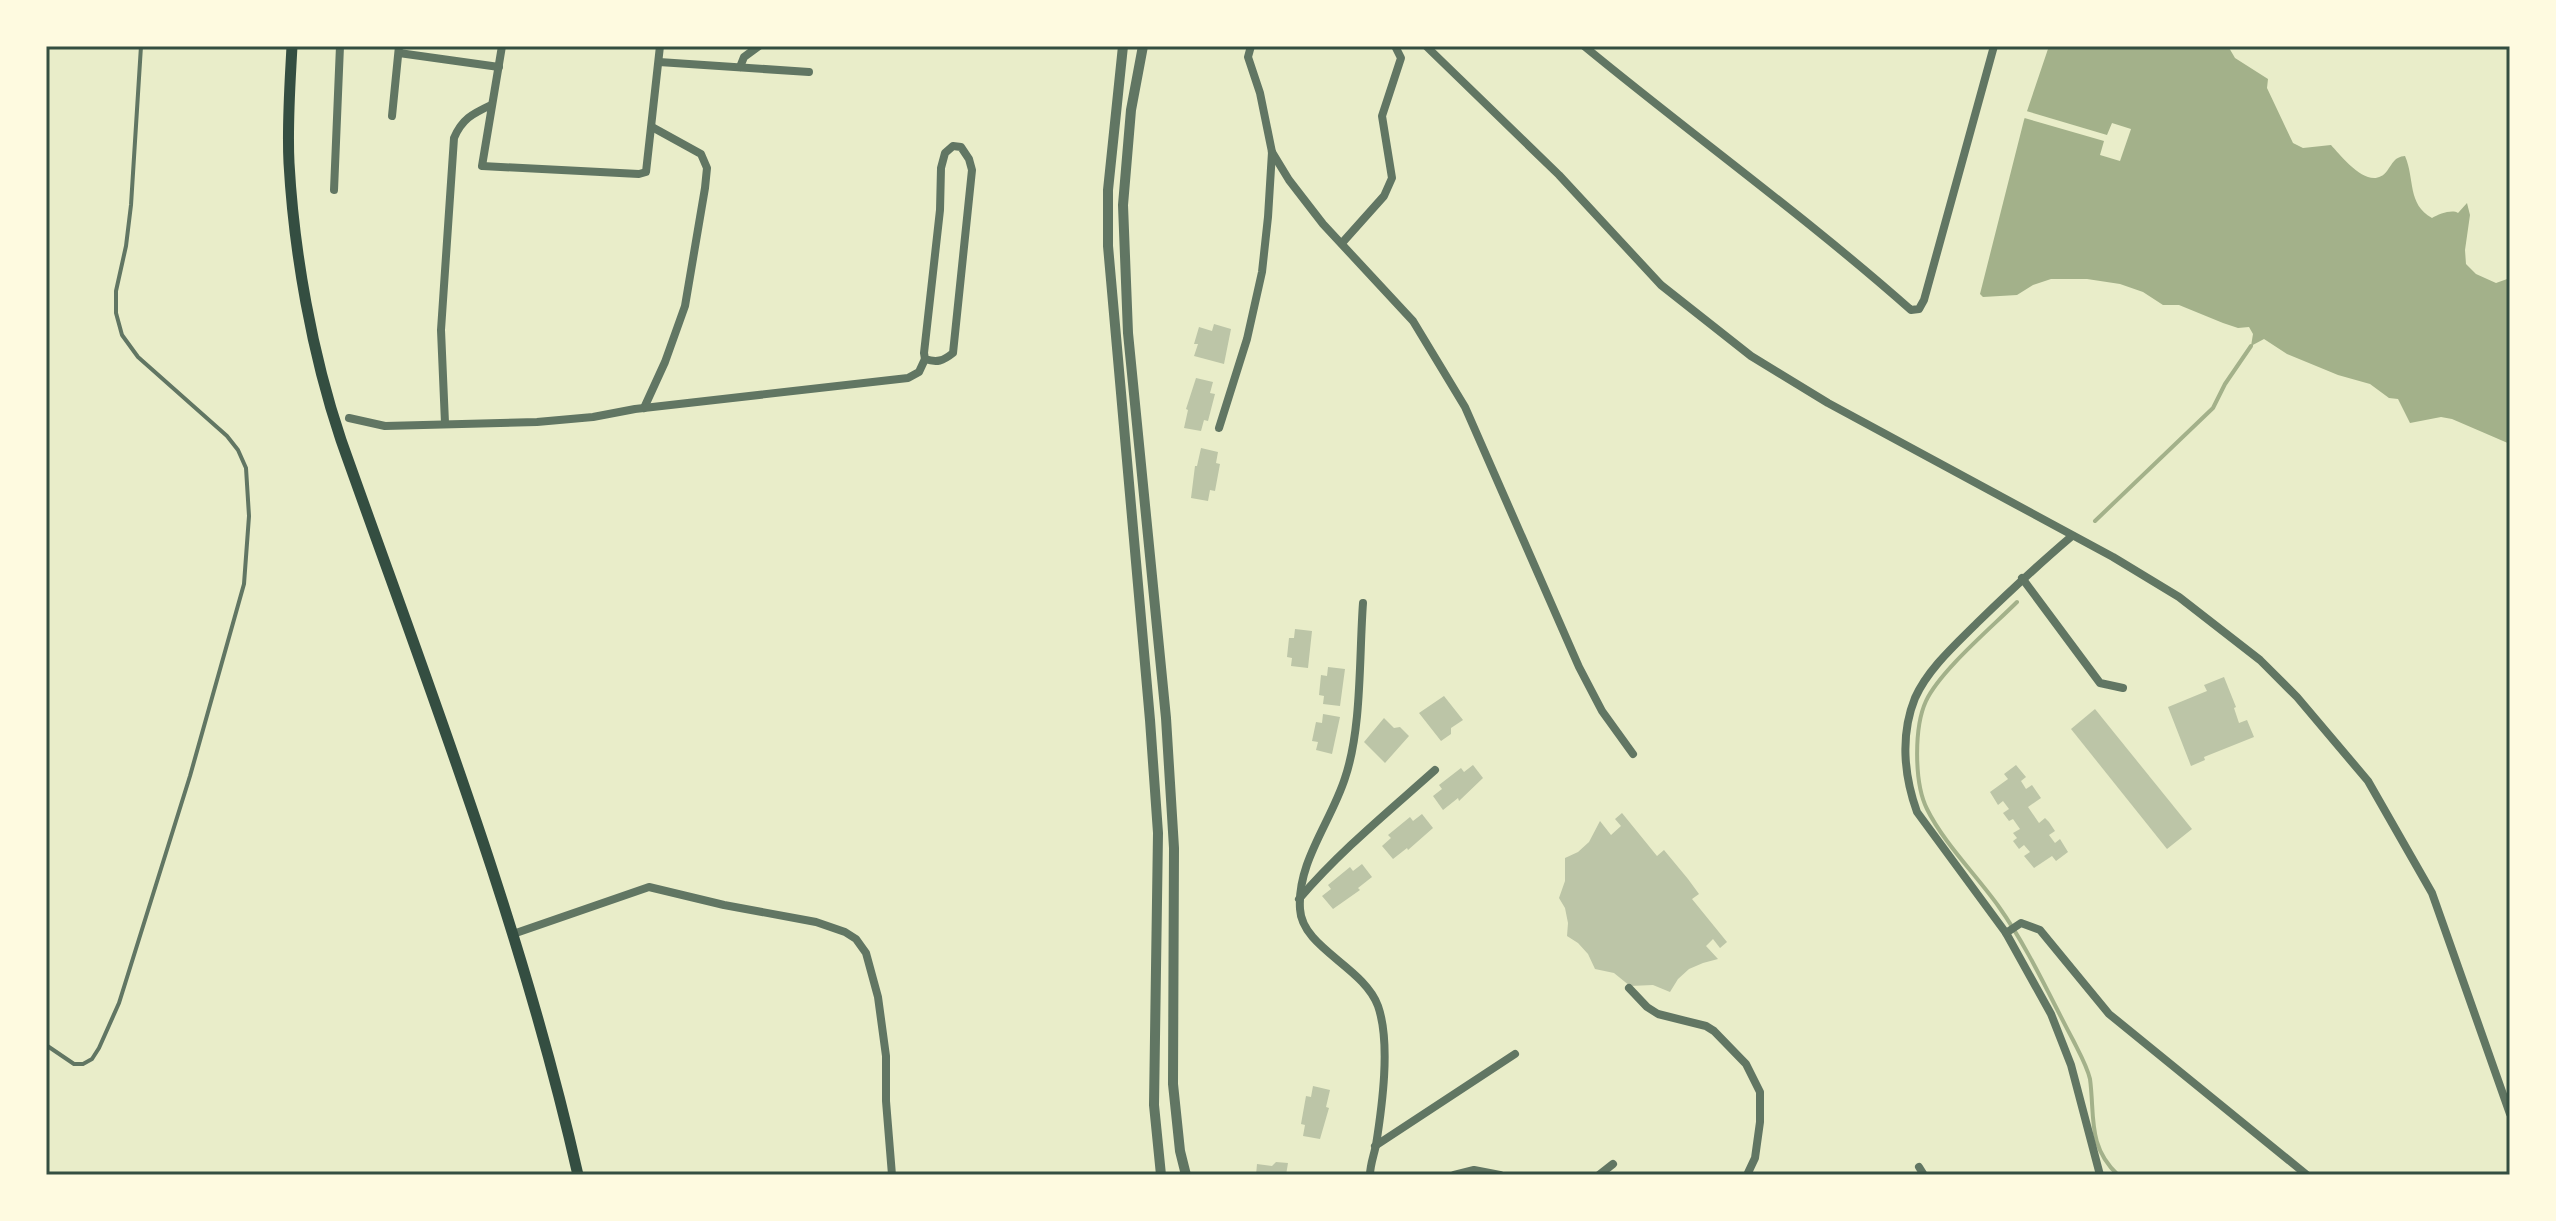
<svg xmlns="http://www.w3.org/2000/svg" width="2556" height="1221" viewBox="0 0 2556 1221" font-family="'PT Sans Narrow',sans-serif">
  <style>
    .water { fill: #a3b18a }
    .pier { fill: #e9edc9 }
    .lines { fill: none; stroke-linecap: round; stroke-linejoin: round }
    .stream { stroke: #a3b18a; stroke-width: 4 }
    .building { fill: #bcc5a7 }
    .service { stroke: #617663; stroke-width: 4 }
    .minor { stroke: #617663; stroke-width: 8 }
    .tertiary { stroke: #617663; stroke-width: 10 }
    .secondary { stroke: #344e41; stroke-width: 11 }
    .neatline { fill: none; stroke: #344e41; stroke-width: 3 }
  </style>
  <rect width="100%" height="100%" fill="#e9edc9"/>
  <path class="water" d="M2049 46H2228L2235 58 2268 79 2267 88 2293 143 2303 148 2331 145C2342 157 2370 193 2387 171 2393 163 2394 157 2405 156 2415 179 2407 204 2432 218 2439 214 2452 209 2458 213L2467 203 2470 215 2465 250 2466 264 2476 274 2496 283 2510 278V444L2452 419 2441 417 2410 423 2398 399 2389 398 2370 384 2338 375 2287 354 2264 339 2251 346 2253 334 2249 327 2238 328 2223 323 2179 305H2163L2143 292 2120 284 2087 279H2051L2033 285 2017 295 1983 297 1980 294 2024 120Z"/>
  <polygon class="pier" points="2023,110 2107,135 2112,123 2131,129 2120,161 2100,155 2104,141 2021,117"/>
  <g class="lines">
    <g class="stream">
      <polyline points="2095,521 2213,408 2225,384 2251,346"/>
      <path d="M2017 602C1992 627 1940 671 1926 701 1914 727 1914 783 1927 809 1943 842 1977 876 1999 907 2028 948 2049 995 2073 1040 2079 1052 2087 1066 2090 1079 2095 1116 2087 1146 2118 1175"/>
    </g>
  </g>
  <g class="building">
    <polygon points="1214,324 1231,329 1224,364 1194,356 1198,344 1194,344 1199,327 1212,331"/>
    <polygon points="1196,378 1213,382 1210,393 1215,394 1208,421 1204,420 1201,431 1184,428 1188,410 1186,409"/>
    <polygon points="1201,448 1218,452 1216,463 1220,464 1215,491 1210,490 1208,501 1191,498 1195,466 1197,466"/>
    <polygon points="1295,629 1312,631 1308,668 1291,666 1292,658 1287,657 1289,638 1294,638"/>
    <polygon points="1328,667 1345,669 1340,706 1323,704 1324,696 1319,695 1321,675 1327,676"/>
    <polygon points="2224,677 2236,707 2234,708 2239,723 2247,720 2254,737 2204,757 2205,760 2191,766 2168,707 2207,691 2204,685"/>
    <polygon points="1444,696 1463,720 1451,728 1451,734 1441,741 1419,713"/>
    <polygon points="2095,709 2192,829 2167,849 2071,729"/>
    <polygon points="1323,714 1340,717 1332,754 1316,750 1318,742 1312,741 1316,722 1322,723"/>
    <polygon points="1384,718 1394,728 1400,727 1409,736 1385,763 1364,742"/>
    <polygon points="1473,765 1483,778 1459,801 1458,798 1443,810 1433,796 1442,789 1439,785 1461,768 1464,772"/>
    <polygon points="2016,765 2026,777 2021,781 2026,789 2032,785 2041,798 2028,807 2039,823 2045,818 2049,822 2055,831 2049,835 2055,843 2060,839 2068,852 2056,861 2052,856 2034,868 2024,856 2030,852 2024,845 2019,849 2013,841 2017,838 2013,833 2020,829 2013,819 2009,821 2003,813 2009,809 2003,801 1998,805 1990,792 2008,779 2004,774"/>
    <polygon points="1622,813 1657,856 1664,850 1688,879 1699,894 1692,899 1727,942 1720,948 1713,939 1706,946 1718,959 1703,963 1689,969 1678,979 1670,992 1653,985 1630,986 1614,973 1595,969 1588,954 1578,943 1567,936 1568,923 1565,908 1559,898 1565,881 1565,858 1578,852 1589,842 1600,821 1611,835 1621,826 1615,819"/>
    <polygon points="1422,814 1433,828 1408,850 1407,848 1393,859 1382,846 1391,838 1388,835 1410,817 1413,821"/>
    <polygon points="1362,864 1372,877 1358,888 1360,890 1333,909 1322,896 1331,889 1328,885 1350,867 1353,871"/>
    <polygon points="1313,1086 1330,1090 1326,1107 1329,1108 1320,1139 1303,1136 1305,1125 1301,1124 1306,1096 1311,1097"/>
    <polygon points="1276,1162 1288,1163 1286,1175 1256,1175 1257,1164 1272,1166"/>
  </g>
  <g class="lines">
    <polyline class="service" points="46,1045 74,1064 83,1064 92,1059 99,1048 119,1003 190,776 244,584 249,516 246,468 238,450 227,436 138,357 122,335 116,313 116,291 126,246 131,205 141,46"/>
    <g class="minor">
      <polyline points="502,46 482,166 639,174 646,172 660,46"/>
      <polyline points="1426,46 1559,175 1661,285 1751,356 1828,403 2113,557 2179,597 2260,660 2297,697 2368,781 2432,893 2510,1114"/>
      <path d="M1584 46C1692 135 1806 217 1911 310L1919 309 1924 300 1994 46"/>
      <polyline points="399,53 499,67"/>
      <polyline points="659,62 809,72"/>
      <polyline points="740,67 744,57 759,46"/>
      <polyline points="392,116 399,46"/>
      <path d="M953 146 961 147 969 159 972 170 953 353C943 361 937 363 925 359L924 353 940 210 941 168 945 153Z"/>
      <polyline points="1272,152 1289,180 1323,224 1413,321 1465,407 1579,667 1602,711 1633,754"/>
      <polyline points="334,190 340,46"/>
      <polyline points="1342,243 1384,196 1392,178 1382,116 1401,58 1395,46"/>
      <polyline points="644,408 665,362 685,306 705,188 707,168 701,154 652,127"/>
      <polyline points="349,418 385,426 537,422 593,417 635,409 908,378 919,372 925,359"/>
      <path d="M445 423 441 330 454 138C462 119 472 114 491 105"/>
      <polyline points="1219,428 1247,339 1262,272 1268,217 1272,152 1260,93 1248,57 1251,46"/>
      <path d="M2072 536C2039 564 2008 593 1977 623 1955 645 1928 669 1915 698 1900 735 1904 776 1917 812L2006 933 2051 1014 2071 1065 2100 1175"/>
      <polyline points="2022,578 2100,683 2123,688"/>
      <path d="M1363 603C1359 657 1362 728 1345 778 1331 822 1297 862 1300 909 1302 948 1364 967 1378 1006 1391 1043 1382 1107 1376 1145 1374 1155 1370 1165 1370 1175"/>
      <path d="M1299 899C1340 851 1388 812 1435 770"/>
      <polyline points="2006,933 2021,923 2040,930 2109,1014 2307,1175"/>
      <polyline points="513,934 649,887 724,905 816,922 845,932 856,939 866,953 878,997 886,1056 886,1101 892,1175"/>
      <polyline points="1629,988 1647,1007 1658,1014 1706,1026 1714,1031 1746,1064 1760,1092 1760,1122 1755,1158 1747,1175"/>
      <polyline points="1375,1146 1515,1054"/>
      <polyline points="1919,1167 1924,1175"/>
      <polyline points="1454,1175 1474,1170 1500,1175"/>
      <polyline points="1599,1175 1613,1164"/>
    </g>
    <g class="tertiary">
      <polyline points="1123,46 1108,190 1108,246 1150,720 1158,833 1154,1105 1161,1175"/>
      <polyline points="1143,46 1131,110 1123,205 1128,333 1166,718 1174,848 1173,1084 1180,1151 1186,1175"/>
    </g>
    <path class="secondary" d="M292 46C290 85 287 124 289 163 294 253 312 354 341 440 427 683 521 923 578 1175"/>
  </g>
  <rect width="2556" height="1221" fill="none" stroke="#fefae0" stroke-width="96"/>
  <rect x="48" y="48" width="2460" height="1125" class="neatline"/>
</svg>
